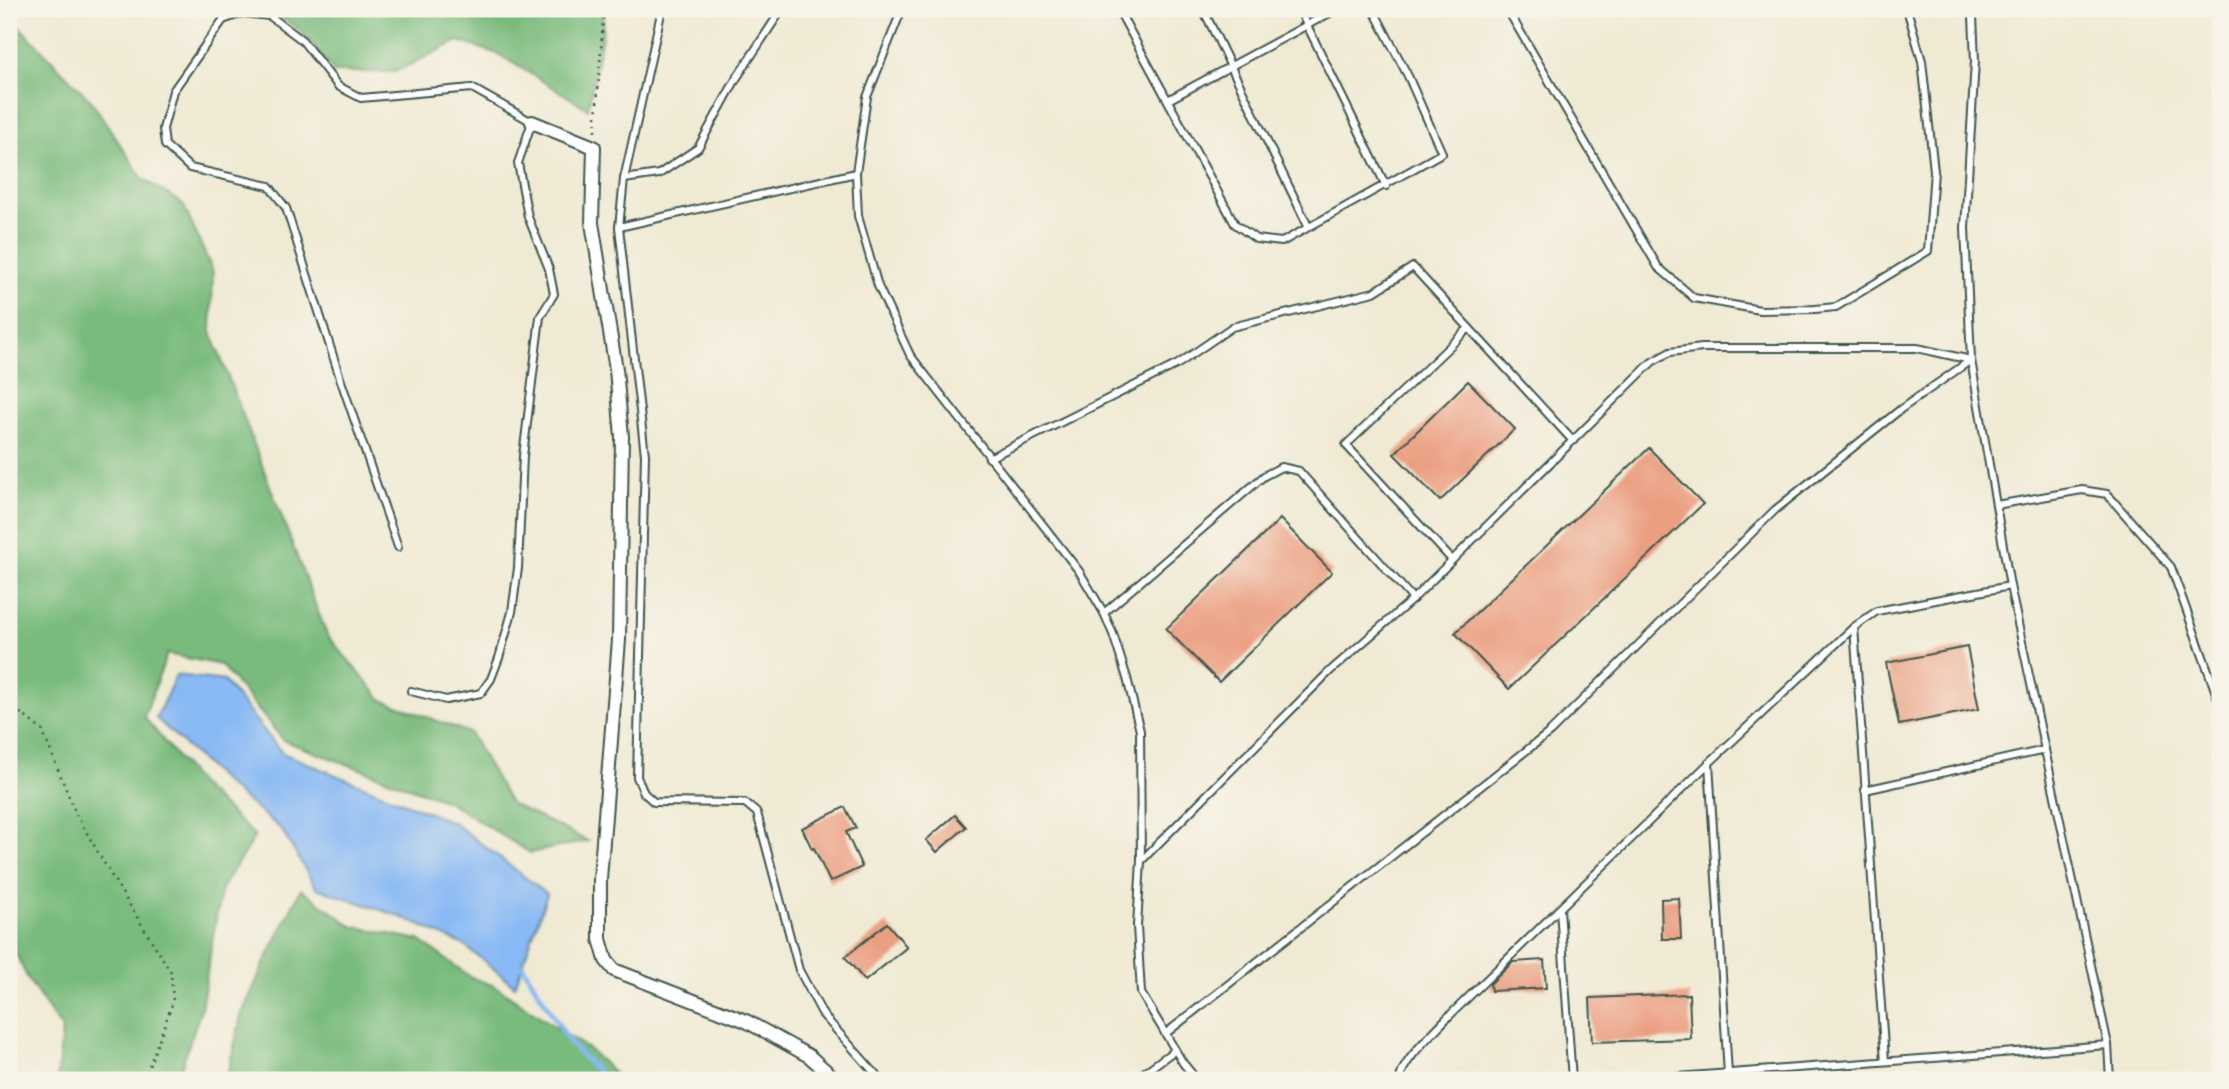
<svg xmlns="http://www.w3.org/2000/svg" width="2229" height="1089" viewBox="0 0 2229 1089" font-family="'Gochi Hand',sans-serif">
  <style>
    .forest { fill: #79bb7d; stroke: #4c7c58; stroke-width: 2 }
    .water { fill: #88b9f4; stroke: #547b94; stroke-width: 2 }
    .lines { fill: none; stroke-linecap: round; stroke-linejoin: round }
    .stream { stroke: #88b9f4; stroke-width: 5 }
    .building { fill: #eb9f81 }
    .service-casing { stroke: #3e574c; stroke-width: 10 }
    .minor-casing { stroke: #3e574c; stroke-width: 16 }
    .path { stroke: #3e574c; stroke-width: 2.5; stroke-dasharray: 2 5; stroke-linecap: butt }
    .service { stroke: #fff; stroke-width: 6 }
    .minor { stroke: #fff; stroke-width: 12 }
  </style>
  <rect width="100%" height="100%" fill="#f7f3e8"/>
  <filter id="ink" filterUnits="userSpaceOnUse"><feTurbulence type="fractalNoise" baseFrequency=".0143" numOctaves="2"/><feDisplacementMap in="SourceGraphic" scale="14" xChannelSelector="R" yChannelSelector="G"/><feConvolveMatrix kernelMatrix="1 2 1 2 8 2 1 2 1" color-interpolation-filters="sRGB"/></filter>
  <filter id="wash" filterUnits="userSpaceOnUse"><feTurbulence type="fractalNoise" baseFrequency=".00686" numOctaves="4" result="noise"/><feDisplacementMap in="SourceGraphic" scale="28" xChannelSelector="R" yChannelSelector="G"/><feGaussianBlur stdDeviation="1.57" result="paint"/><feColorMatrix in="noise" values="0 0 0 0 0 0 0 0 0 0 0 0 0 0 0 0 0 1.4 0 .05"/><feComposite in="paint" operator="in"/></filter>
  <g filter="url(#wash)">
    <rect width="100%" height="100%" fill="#f0ead4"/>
    <g class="forest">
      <polygon points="9,9 19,9 14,21 92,102 143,179 183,204 213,272 211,332 327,635 382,700 470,733 510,803 588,841 530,853 447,801 284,741 221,665 167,654 144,717 200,785 255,836 221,889 201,1009 177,1080 57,1080 62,1029 29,981 9,940"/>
      <polygon points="269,9 603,9 603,31 588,109 498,54 458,41 395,72 334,72 301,31"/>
      <polygon points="301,889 352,926 419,940 472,978 495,986 591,1051 621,1080 226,1080 241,1016 264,964"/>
    </g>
    <polygon class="water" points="176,675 224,681 282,753 454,823 547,894 515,986 464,945 402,917 316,888 281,829 228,786 156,718"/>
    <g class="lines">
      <polyline class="stream" points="519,960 570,1043 605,1080"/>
    </g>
    <g id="blocks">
      <g class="building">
        <polygon points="1468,381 1515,429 1440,501 1394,454"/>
        <polygon points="1649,448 1703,504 1509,689 1455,633"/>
        <polygon points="1280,519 1332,572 1219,682 1166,629"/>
        <polygon points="1967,647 1979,709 1899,725 1886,663"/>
        <polygon points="845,807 856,828 846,832 862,867 830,882 814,848 812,849 802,828"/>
        <polygon points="955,815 966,827 937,852 926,840"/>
        <polygon points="1679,898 1681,939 1662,939 1661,899"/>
        <polygon points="887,923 907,947 865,981 845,957"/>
        <polygon points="1544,960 1546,988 1491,991 1490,984 1513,962"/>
        <polygon points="1689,994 1691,1039 1592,1042 1590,998"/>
      </g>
    </g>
  </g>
  <g filter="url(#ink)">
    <use href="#blocks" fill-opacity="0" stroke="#3e574c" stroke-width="2"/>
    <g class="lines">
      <g class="service-casing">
        <g id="service">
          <polyline points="662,9 624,179 619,227 645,455 637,777 644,793 654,802 745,803 757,813 799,970 823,1015 881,1080"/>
          <polyline points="902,9 867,97 856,173 858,216 878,286 910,355 1079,571 1104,613 1113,634 1127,678 1140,731 1141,861 1137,926 1141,993 1183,1063 1197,1080"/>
          <polyline points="1118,9 1235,224 1256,239 1282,242 1442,153 1408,76 1373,9"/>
          <polyline points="1203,9 1308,226"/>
          <polyline points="1299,9 1386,186"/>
          <polyline points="1507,9 1658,267 1694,298 1760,310 1815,309 1836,307 1928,251 1934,171 1922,61 1907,9"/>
          <polyline points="1969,9 1973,16 1975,61 1965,228 1971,360 2010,586 2108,1045 2110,1080"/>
          <polyline points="1168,100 1337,9"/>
          <polyline points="624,179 659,174 698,148 736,79 782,9"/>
          <polyline points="619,227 856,173"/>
          <polyline points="989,458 1178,364 1232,327 1374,292 1413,267 1573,441"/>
          <polyline points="1996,505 2082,490 2107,494 2171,567 2220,704"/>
          <polyline points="398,547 341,381 286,208 269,186 190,168 165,145 163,129 173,91 223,20 242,13 270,16 302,40 338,86 361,98 472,88 532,122 518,163 528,217 549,269 554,294 540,317 523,456 518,568 512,612 499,658 491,679 481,693 446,700 411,691"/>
          <polyline points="1452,560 1346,445 1469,328"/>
          <polyline points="1413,599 1652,362 1670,352 1702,348 1917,348 1971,360"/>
          <polyline points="1104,613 1264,476 1281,467 1299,471 1413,599 1330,671 1141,861"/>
          <polyline points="1854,627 1885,1061"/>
          <polyline points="1709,763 1728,1074"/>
          <polyline points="1865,790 2045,750"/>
          <polyline points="1560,909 1572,1080"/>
          <polyline points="1165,1034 1550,732 1775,510 1901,409 1971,360"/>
          <polyline points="1134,1080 1175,1050"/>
          <path d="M1400 1080C1401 1062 1433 1033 1446 1019L1709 763 1854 627 1877 611 2010 586"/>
          <polyline points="1636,1080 2108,1045"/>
        </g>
      </g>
      <g class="minor-casing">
        <polyline id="minor" points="532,122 594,147 592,223 616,369 622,437 619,640 600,879 600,939 606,960 614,970 746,1021 809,1056 836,1080"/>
      </g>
      <g class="path">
        <polyline points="595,131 604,9"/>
        <polyline points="9,704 42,730 76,814 111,875 171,972 173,1002 144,1080"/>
      </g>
      <use href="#service" class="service"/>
      <use href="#minor" class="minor"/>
    </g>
  </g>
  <rect width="2229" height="1089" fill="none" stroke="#f7f3e8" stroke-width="35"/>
</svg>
